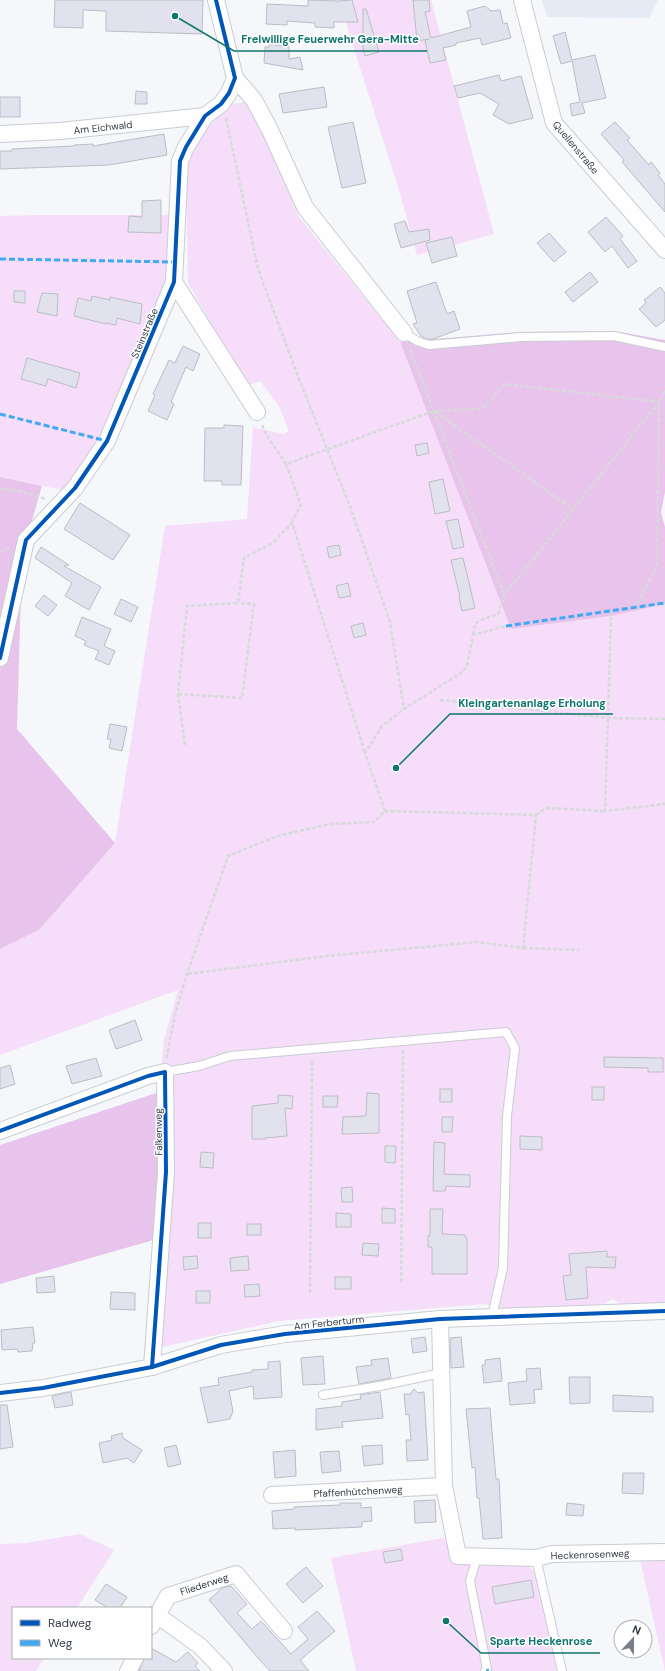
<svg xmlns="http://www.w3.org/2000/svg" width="665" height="1671" viewBox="0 0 665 1671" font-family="'DM Sans',sans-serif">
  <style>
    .built { fill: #e4ebf4 }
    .green { fill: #f6ddf9 }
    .forest { fill: #e8c3ec }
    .building { fill: #e1e2ed; stroke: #bcbdc4 }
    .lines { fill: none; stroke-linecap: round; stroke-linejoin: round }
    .lane-casing { stroke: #c8cdd4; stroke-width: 10 }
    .street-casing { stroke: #c8cdd4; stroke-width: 18 }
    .path { stroke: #d8d9db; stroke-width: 2.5; stroke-dasharray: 4 2; stroke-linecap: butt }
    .lane { stroke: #fefefe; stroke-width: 8 }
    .street { stroke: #fefefe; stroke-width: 16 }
    .quiet { stroke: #3fa9f5; stroke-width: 3; stroke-dasharray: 6 3; stroke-linecap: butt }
    .cycleway-casing { stroke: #fff; stroke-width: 6 }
    .cycleway { stroke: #0057b8; stroke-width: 4 }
    .labels { text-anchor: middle; stroke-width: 3; stroke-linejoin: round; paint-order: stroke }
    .street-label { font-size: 10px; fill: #343d49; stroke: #fff }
    .leader { fill: none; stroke: #0f766e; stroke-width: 1.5 }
    .callout-dot { fill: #0f766e; stroke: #fff; stroke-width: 1.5 }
    .callout-label { font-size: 11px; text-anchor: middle; font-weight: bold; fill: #0f766e; stroke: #fff; stroke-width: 3; stroke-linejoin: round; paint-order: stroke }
  </style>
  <rect width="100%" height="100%" fill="#f5f7fa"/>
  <polygon class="built" points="542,0 658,0 649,18 547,17"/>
  <g class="green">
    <polygon points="342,0 431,0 494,234 417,255 400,193 342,11"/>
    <polygon points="245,102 268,145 299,217 400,342 511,629 611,616 665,604 665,1304 623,1305 612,1299 604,1304 511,1313 485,1304 279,1321 158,1348 159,1092 164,1040 178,990 0,1055 0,949 39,930 115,843 165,526 247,519 253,427 283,434 289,431 279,406 260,381 246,386 188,283 186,166 204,132 231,104"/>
    <polygon points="43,215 170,215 169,278 100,441 75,491 42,486 0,477 0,216"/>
    <polygon points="80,1534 114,1550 77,1608 13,1608 13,1658 44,1658 36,1671 0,1671 0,1544 26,1543"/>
    <polygon points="448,1537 450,1561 523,1561 535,1572 558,1671 356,1671 331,1558"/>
    <polygon points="640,1559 665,1559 665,1671"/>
  </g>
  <g class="forest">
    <polygon points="614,331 665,340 665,492 661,512 665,527 665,604 611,616 511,629 400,342 520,332"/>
    <polygon points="0,477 42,486 22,555 17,729 115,843 39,930 0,949"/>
    <polygon points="159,1092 161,1190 157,1239 0,1284 0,1145"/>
  </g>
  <g class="building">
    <polygon points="55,0 203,0 202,34 106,31 106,11 83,10 83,28 54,27"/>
    <polygon points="308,0 339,1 352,0 358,22 334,22 334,28 315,27 315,23 287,21 287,25 266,24 267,4 308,6"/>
    <polygon points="413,0 429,0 430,11 425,12 431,38 471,27 467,11 485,6 491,11 500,10 503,24 507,23 511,38 482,45 480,38 456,43 456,45 443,48 446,60 430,63 425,40 429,39 417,41"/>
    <polygon points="363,9 366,9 379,52 365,56 363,49"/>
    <polygon points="565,32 572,60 595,55 606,98 582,103 585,113 572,116 570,104 580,102 572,61 561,64 553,36"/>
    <polygon points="269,44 289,47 289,59 300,57 303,70 264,63 265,47 269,47"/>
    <polygon points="499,75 501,81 521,76 533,118 509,124 493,115 499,104 480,93 458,98 454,86"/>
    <polygon points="324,87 327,107 283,113 279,94"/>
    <polygon points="136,91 147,92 147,104 135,104"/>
    <rect x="0" y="97" width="20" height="20"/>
    <polygon points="353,122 366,183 342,188 328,127"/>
    <polygon points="615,122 630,138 627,140 649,165 651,162 660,173 658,175 665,184 665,212 622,162 624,160 601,134"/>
    <polygon points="164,134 167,155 109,165 0,169 0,151 12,151 12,149 74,146 74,145 93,144 93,146"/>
    <polygon points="161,200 161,233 128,232 129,216 142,217 142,201"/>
    <polygon points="606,217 623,236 620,239 637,261 628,268 612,246 605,252 588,232"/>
    <polygon points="405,221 409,232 429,229 430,240 401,248 394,224"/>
    <polygon points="549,233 566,252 554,262 537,243"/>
    <polygon points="452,237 457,256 432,263 426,243"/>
    <polygon points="590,272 598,282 573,302 565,292"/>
    <polygon points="436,282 447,314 454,311 460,329 433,339 427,339 421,336 413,324 417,323 407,291"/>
    <polygon points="660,287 665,293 665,320 656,327 639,309 646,303 644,300"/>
    <polygon points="14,291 25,291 25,303 14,302"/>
    <polygon points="42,293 58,294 57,316 37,312"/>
    <polygon points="92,296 110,300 110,297 142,304 140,324 117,318 116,325 106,323 106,324 74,316 78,298 91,301"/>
    <polygon points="183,346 200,354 193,371 186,367 171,402 174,404 167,420 148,411 155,395 153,394 169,360 175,363"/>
    <polygon points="27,358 80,373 76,388 48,379 46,386 21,379"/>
    <polygon points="224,425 243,426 241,485 222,485 222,481 204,481 205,428 224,428"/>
    <polygon points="427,443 429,453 417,456 415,445"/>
    <polygon points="443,479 450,511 435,514 429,482"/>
    <polygon points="80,503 130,535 113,560 64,529"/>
    <polygon points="458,519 464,547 453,549 446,521"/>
    <polygon points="339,545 341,555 329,558 327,547"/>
    <polygon points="41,547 69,565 64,566 101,587 89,610 65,596 72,583 35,558"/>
    <polygon points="463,558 475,608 462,611 459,597 460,597 451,560"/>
    <polygon points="348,583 351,596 339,598 336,586"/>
    <polygon points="44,595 57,605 48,616 35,606"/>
    <polygon points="121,599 138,607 131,622 114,614"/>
    <polygon points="82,617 111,629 104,646 115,651 109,665 95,659 99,651 84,645 86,641 75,636"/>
    <polygon points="363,623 366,635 354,638 351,626"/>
    <polygon points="110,724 127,727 122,751 109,748 111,739 107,739"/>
    <polygon points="135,1020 142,1040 116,1049 109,1030"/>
    <polygon points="604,1057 663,1058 663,1072 648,1072 648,1068 604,1067"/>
    <polygon points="96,1058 102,1076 72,1084 66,1066"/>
    <polygon points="10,1065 15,1084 0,1089 0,1068"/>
    <rect x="592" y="1087" width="12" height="13"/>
    <rect x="440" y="1089" width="12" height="13"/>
    <polygon points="367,1093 379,1094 379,1133 342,1134 343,1117 366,1116"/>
    <polygon points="278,1095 293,1096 292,1109 285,1108 287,1136 265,1138 265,1139 252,1139 252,1106 278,1103"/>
    <polygon points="323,1096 338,1096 337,1107 323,1107"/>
    <polygon points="442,1117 453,1117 452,1132 442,1132"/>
    <polygon points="520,1136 542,1137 542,1150 520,1149"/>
    <polygon points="434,1142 445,1143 444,1174 470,1175 470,1187 446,1186 445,1191 433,1191"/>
    <polygon points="385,1146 396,1146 395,1163 385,1162"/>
    <polygon points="201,1152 214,1153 213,1168 200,1167"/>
    <polygon points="352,1187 353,1202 342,1202 341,1188"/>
    <polygon points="382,1208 395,1209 395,1223 382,1223"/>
    <polygon points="430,1209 443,1209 442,1234 465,1235 465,1237 467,1238 467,1274 432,1274 432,1247 428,1247 428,1236 430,1236"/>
    <polygon points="336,1213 351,1214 351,1227 336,1227"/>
    <rect x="198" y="1223" width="13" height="15"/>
    <rect x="247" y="1224" width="14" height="11"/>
    <polygon points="363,1243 379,1244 378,1256 362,1255"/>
    <polygon points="607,1251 607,1257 616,1257 615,1268 586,1267 588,1298 566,1300 563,1276 571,1275 569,1254"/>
    <polygon points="197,1256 198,1268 184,1270 183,1257"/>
    <polygon points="248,1256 249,1270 231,1271 230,1258"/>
    <polygon points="54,1276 55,1292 37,1293 36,1278"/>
    <rect x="335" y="1277" width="16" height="12"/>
    <polygon points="259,1284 260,1296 245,1297 244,1285"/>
    <rect x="196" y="1291" width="14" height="12"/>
    <polygon points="111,1292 135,1293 135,1310 110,1309"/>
    <polygon points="33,1327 35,1343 33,1343 32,1351 18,1352 17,1349 2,1350 1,1330"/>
    <polygon points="425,1337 427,1351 413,1353 411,1339"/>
    <polygon points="461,1337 464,1367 451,1368 450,1338"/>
    <polygon points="323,1356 325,1384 303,1385 301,1358"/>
    <polygon points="388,1358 391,1378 359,1384 356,1367 372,1365 371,1360"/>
    <polygon points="500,1358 502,1381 484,1383 482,1365 485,1365 485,1360"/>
    <polygon points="280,1361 282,1397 254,1399 253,1386 229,1391 233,1411 230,1419 208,1423 200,1388 219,1385 218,1378 252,1372 252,1370 268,1369 268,1362"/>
    <polygon points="540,1368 542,1389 534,1390 535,1403 510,1405 508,1383 527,1381 526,1369"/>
    <polygon points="569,1377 590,1377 590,1403 570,1404"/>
    <polygon points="414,1389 418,1393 424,1392 428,1460 407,1461 406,1440 411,1440 409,1414 406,1415 404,1394 410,1394"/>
    <polygon points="71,1392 73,1405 55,1408 52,1396"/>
    <polygon points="380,1392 383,1418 342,1422 343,1427 316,1430 316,1409 342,1406 342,1402 361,1399 360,1395"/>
    <polygon points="613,1395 653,1397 653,1412 613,1411"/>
    <polygon points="0,1405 7,1405 13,1447 0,1449"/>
    <polygon points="490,1408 496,1479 499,1479 502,1538 483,1539 479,1498 477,1498 475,1467 472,1468 466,1409"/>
    <polygon points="122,1433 123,1438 142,1450 134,1463 127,1458 103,1463 99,1443 112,1440 111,1436"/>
    <polygon points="176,1445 181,1464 168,1467 164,1448"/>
    <polygon points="382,1445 383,1464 364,1466 362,1446"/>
    <polygon points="295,1450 296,1476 275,1478 273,1452"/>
    <polygon points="339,1451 341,1471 322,1473 320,1452"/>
    <polygon points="623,1473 644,1473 643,1494 622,1493"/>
    <polygon points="435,1500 436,1522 415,1523 414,1501"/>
    <polygon points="340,1503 361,1503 361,1508 371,1507 372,1521 362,1522 362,1527 295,1530 295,1528 273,1529 272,1511 294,1509 294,1507 340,1505"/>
    <polygon points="567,1503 584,1505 583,1516 566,1515"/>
    <polygon points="401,1549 403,1560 385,1563 383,1552"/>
    <polygon points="306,1567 323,1586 303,1603 286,1584"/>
    <polygon points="531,1580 534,1597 495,1604 492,1587"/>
    <polygon points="106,1584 127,1597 120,1608 108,1608 95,1600"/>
    <polygon points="231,1586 247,1604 237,1613 252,1629 261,1621 291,1654 308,1639 298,1627 317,1611 335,1631 300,1660 309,1671 270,1671 259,1659 209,1600 222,1588"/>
    <polygon points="151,1648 176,1662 188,1652 198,1663 195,1666 200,1671 139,1671 144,1658 151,1658"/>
  </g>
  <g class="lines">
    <g class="lane-casing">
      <g id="lane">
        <polyline points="404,333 417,341 429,345 521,337 614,336 665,347"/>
        <polyline points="165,1072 199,1066 230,1056 506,1032 515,1048 507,1116 503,1268 492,1317"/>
        <polyline points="323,1395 380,1386 441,1373"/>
        <polyline points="477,1557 470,1581 487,1669 485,1671"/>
        <polyline points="536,1558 562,1671"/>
      </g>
    </g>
    <g class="street-casing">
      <g id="street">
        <polyline points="522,0 554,123 665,250"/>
        <polyline points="235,78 254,100 269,128 305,207 404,333"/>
        <polyline points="0,134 60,131 205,116"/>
        <polyline points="174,282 257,412"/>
        <polyline points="0,658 26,540 75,488 107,441 174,282 180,161 186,147 205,116 221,104 229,93 235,78 216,0"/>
        <polyline points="0,1131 148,1076 165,1072 166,1172 152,1367"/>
        <polyline points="440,1319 444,1486 458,1556 536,1558 552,1554 665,1552"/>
        <polyline points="0,1393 43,1388 152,1367 221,1345 285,1334 440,1319 665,1311"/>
        <polyline points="272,1495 444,1486"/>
        <polyline points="157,1615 200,1646 224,1671"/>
        <polyline points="151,1626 168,1596 236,1574 284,1631"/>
        <polyline points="128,1671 135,1658"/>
      </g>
    </g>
    <g class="path">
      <polyline points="226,118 258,269 299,379 351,509 390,622 404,709"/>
      <polyline points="410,349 504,594"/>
      <polyline points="434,411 573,509"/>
      <polyline points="262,425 267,436 286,464 434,411 482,409 505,384 659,402 657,567 636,606"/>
      <polyline points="286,464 301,505 292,522 365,753"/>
      <polyline points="0,489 20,491 46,499"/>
      <polyline points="0,552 9,548"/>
      <polyline points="610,611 611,616 605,811 665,804"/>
      <polyline points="473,635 475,624 481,620 498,614 505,594 659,402 665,389"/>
      <polyline points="178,694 242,698 254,604 238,603"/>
      <polyline points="440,700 609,718 665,719"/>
      <polyline points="185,745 178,694 187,606 238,603 244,558 273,543 292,523"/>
      <polyline points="385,811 365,753 382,726 404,709 461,673 467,666 473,635 506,626"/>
      <polyline points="536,815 546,808 605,811"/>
      <polyline points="523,948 579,950"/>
      <path d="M167 1058C171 1029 178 1002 187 974L228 856 277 836 330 824 374 822 385 811 536 815 523 948 477 942 327 956 187 974"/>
      <polyline points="401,1282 403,1050"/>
      <polyline points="310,1293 312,1060"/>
    </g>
    <use href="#lane" class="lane"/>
    <use href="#street" class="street"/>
    <g class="quiet">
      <polyline points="0,259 175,262"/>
      <polyline points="0,414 107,441"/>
      <polyline points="506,626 665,603"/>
      <polyline points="487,1669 488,1671"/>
    </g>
    <g class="cycleway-casing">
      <g id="cycleway">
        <polyline points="0,658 26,540 75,488 107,441 174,282 180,161 186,147 205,116 221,104 229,93 235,78 216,0"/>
        <polyline points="0,1131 148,1076 165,1072 166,1172 152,1367"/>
        <polyline points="0,1393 43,1388 152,1367 221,1345 285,1334 440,1319 665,1311"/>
      </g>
    </g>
    <use href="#cycleway" class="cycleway"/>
  </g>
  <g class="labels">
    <g class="street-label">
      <text transform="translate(103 127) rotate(-6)" y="4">Am Eichwald</text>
      <text transform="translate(576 147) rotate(50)" y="4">Quellenstraße</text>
      <text transform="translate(144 333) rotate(-67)" y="4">Steinstraße</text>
      <text transform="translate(158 1132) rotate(-91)" y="4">Falkenweg</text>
      <text transform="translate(329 1322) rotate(-6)" y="4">Am Ferberturm</text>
      <text transform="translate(358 1491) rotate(-3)" y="4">Pfaffenhütchenweg</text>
      <text transform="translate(590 1554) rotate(-2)" y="4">Heckenrosenweg</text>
      <text transform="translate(204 1584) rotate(-18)" y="4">Fliederweg</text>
    </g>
  </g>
  <path class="leader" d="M175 16L234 51H427M396 768L450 714H613M446 1621L481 1653H600"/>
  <g class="callout-dot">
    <circle cx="175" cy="16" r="4"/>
    <circle cx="396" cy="768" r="4"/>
    <circle cx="446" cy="1621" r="4"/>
  </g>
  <g class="callout-label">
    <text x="330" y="43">Freiwillige Feuerwehr Gera-Mitte</text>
    <text x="532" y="707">Kleingartenanlage Erholung</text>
    <text x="541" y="1645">Sparte Heckenrose</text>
  </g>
  <rect x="12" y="1607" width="140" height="52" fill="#ffffff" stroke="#aeb1b6"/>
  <rect x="20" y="1620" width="20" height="6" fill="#0057b8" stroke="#aeb1b6"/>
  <text x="48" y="1627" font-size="12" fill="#343d49">Radweg</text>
  <rect x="20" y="1640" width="20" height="6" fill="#3fa9f5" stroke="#aeb1b6"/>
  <text x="48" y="1647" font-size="12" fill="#343d49">Weg</text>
  <g transform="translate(633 1639) rotate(22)"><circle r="19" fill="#ffffff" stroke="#aeb1b6"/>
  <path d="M0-3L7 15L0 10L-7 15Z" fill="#787e87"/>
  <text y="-6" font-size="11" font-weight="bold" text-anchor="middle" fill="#343d49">N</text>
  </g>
</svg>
